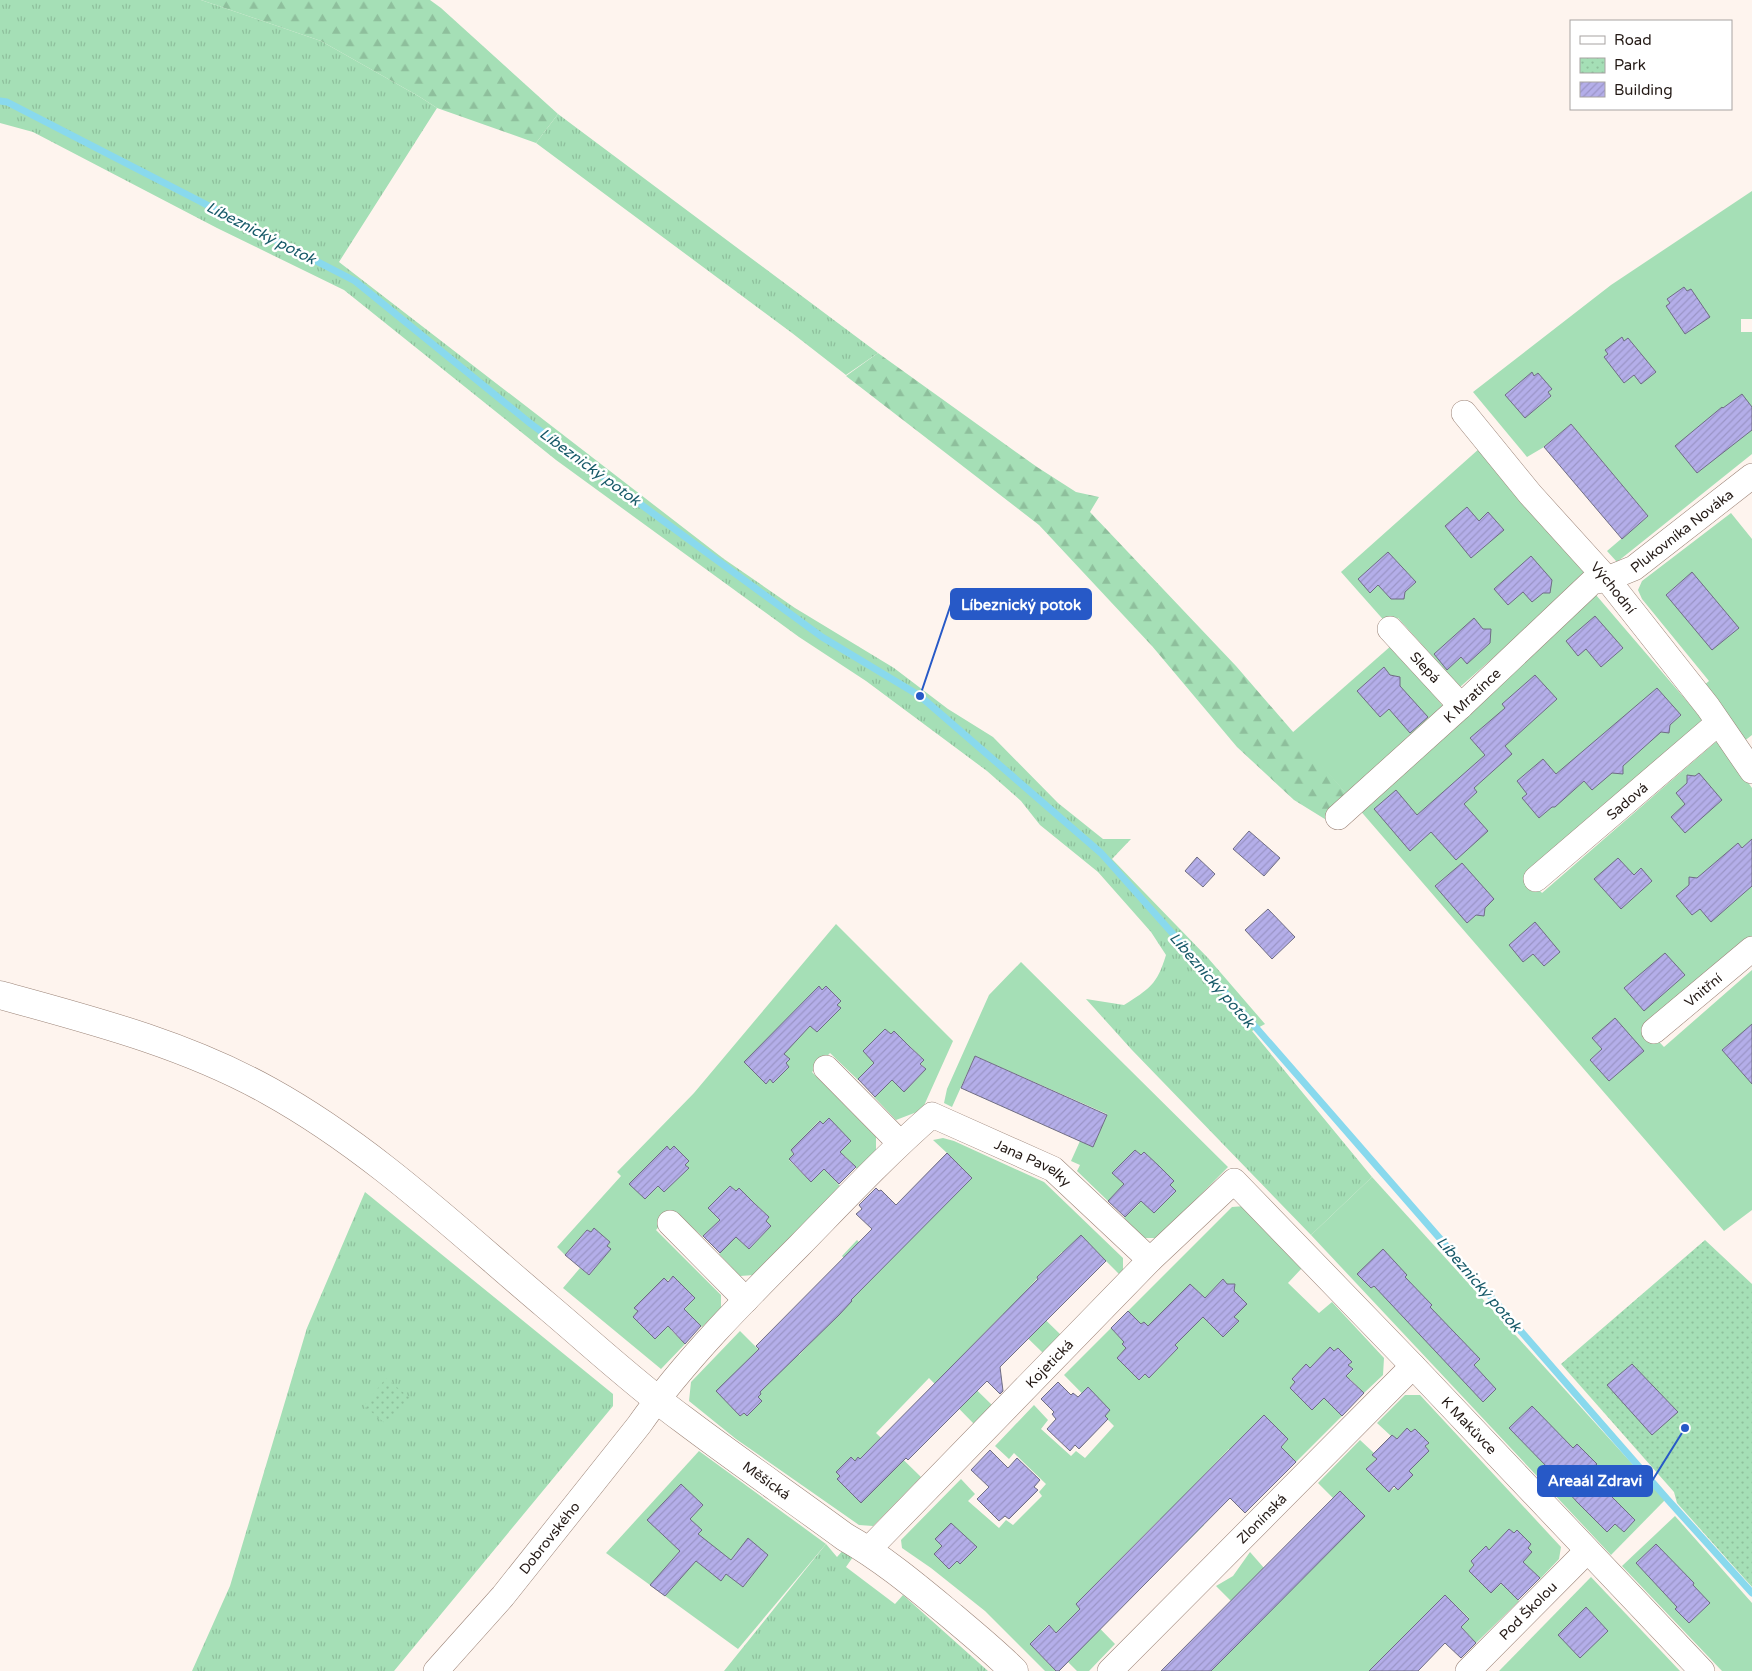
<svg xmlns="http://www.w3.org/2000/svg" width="1752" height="1671" viewBox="0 0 1752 1671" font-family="'Varela Round',sans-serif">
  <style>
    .grass { fill: url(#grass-tufts) }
    .forest { fill: url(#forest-firs) }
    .park { fill: url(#park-dots) }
    .garden { fill: #a5dfb6 }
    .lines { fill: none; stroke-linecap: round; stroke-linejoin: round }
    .stream { stroke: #89d9ed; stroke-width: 7 }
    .building { fill: url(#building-hatch); stroke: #6f6d83 }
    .street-casing { stroke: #9c8478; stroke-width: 26 }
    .secondary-casing { stroke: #9c8478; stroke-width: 29 }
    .street { stroke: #fff; stroke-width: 25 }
    .secondary { stroke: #fff; stroke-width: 28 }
    .labels { text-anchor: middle; stroke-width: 5; stroke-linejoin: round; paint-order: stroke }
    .street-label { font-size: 14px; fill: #241a16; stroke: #fff }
    .water-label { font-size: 15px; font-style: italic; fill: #185a69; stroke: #fff }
    .leader { fill: none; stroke: #2759c7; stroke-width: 2 }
    .callout-dot { fill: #2759c7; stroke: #fff; stroke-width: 2 }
    .callout { fill: #2759c7; stroke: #2759c7; stroke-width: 2 }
    .callout-label { font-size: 15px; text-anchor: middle; font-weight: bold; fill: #fff }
  </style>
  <defs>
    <pattern id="grass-tufts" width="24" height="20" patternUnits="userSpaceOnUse" patternTransform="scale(1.25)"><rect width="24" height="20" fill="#a5dfb6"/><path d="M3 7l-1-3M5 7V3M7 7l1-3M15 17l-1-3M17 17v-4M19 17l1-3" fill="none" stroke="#8ebf9c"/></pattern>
    <pattern id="forest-firs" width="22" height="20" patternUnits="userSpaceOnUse" patternTransform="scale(1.25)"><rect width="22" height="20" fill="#a5dfb6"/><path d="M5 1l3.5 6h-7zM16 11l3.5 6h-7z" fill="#8ebf9c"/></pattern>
    <pattern id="park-dots" width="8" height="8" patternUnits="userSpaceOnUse" patternTransform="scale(1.25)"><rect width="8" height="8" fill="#a5dfb6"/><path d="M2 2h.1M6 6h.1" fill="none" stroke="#8ebf9c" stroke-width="1.8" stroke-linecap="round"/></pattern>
    <pattern id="building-hatch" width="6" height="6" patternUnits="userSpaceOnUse" patternTransform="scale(1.25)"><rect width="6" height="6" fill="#b4aee9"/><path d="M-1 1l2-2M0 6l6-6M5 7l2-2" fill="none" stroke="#9b95c7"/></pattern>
  </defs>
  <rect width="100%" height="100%" fill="#fef4ee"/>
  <g class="grass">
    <path d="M0 0H201L321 41 420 97 437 108 339 262 724 559 795 608 894 668 948 709 993 737 1058 803 1103 839H1131L1112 859 1208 958 1265 1024 1252 1031 1372 1177 1311 1235 1132 1050 1086 999 1124 1005C1149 989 1157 985 1166 955L1151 932 1098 872 1040 825 1021 801 987 771 866 681 799 637 556 460 344 290 217 228 33 132 0 123Z"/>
    <polygon points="558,114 878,353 846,375 792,333 536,143"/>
    <polygon points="365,1192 613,1394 613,1406 394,1671 192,1671 230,1586 307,1328"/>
    <polygon points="826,1544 837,1557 845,1548 855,1554 846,1567 895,1604 903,1595 988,1671 724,1671"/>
  </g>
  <g class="forest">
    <polygon points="201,0 430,0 441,8 558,114 536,143 437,108 420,97 321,41"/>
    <polygon points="878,353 1037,467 1076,492 1099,497 1090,512 1236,666 1351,799 1328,821 1294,800 1237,747 1152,646 1039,525 846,376"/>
  </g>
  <g class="park">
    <polygon points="1705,1240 1752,1284 1752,1587 1677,1503 1674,1492 1561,1364"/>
    <polygon points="386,1378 411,1399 386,1424 364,1406"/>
  </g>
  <g class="garden">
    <polygon points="1752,191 1752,319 1741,319 1741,332 1752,332 1752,454 1617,562 1607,551 1648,516 1571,424 1544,447 1527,457 1473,392 1611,285"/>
    <polygon points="1480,448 1588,574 1460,687 1398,618 1388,625 1341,572"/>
    <polygon points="1731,513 1752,539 1752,735 1743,742 1703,686 1709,681 1642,599 1638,590 1642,581"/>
    <polygon points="1596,595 1704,721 1527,876 1542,893 1718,740 1752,788 1752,939 1648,1030 1664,1047 1752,970 1752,1210 1724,1231 1358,808"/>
    <polygon points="1392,645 1448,712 1351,799 1292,733"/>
    <polygon points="836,924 953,1041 922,1110 896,1120 874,1097 889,1083 889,1077 904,1092 926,1069 920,1063 924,1060 894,1031 891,1034 885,1029 863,1051 877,1065 871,1066 858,1080 830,1053 812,1072 876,1137 876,1152 858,1170 845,1156 838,1154 851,1141 829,1119 823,1124 819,1121 791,1150 794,1154 789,1160 811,1182 826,1166 828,1173 841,1187 754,1275 740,1276 719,1254 733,1240 731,1237 734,1234 749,1249 771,1226 766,1221 769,1217 739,1188 736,1191 730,1186 708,1208 722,1223 716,1224 703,1237 674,1211 656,1230 721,1295 721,1308 702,1327 688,1313 682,1312 695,1298 673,1276 635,1308 638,1311 633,1317 655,1339 670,1324 673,1327 671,1330 685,1344 661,1369 563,1288 580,1268 589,1275 610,1249 607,1246 610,1242 594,1229 591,1232 587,1230 565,1255 557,1247 621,1176 617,1172 694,1093"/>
    <polygon points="1021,962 1228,1167 1158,1238 1144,1238 1124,1218 1139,1204 1136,1201 1139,1198 1154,1213 1176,1191 1170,1185 1174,1181 1144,1152 1141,1155 1135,1150 1113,1172 1127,1187 1122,1187 1108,1201 1077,1171 1080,1165 1071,1161 1080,1141 1093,1146 1107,1114 975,1056 952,1107 944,1103 947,1089 989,995"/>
    <polygon points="943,1138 954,1141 1044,1182 1123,1258 1123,1274 1121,1276 1081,1236 1064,1253 1062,1252 1021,1296 1062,1336 1043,1353 1003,1314 952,1366 992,1405 974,1424 929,1378 876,1433 921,1477 873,1526 859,1525 736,1439 689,1401 691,1382 740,1331 780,1371 798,1354 799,1355 868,1282 842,1256 857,1240 883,1267 947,1153 933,1140"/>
    <polygon points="1372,1177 1665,1500 1611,1555 1311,1235"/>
    <polygon points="1245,1206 1302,1268 1288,1283 1319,1313 1332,1302 1384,1358 1383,1375 1364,1393 1350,1379 1344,1378 1353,1370 1348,1365 1352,1362 1338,1348 1334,1351 1330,1347 1310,1368 1306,1365 1292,1379 1295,1382 1290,1388 1312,1410 1324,1398 1342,1416 1296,1462 1281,1447 1288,1439 1264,1415 1237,1442 1232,1451 1229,1449 1179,1501 1204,1525 1186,1543 1160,1519 1076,1604 1115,1644 1089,1671 1077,1671 1068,1662 1076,1652 1048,1625 1030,1644 1056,1671 1045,1671 985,1611 931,1568 902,1548 901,1540 961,1479 975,1494 968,1501 999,1528 1006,1520 1013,1525 1042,1496 1039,1492 1046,1484 1014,1453 1009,1459 995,1446 1034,1405 1048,1420 1041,1429 1071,1456 1076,1451 1085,1458 1114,1426 1064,1375 1111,1328 1124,1342 1122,1344 1126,1348 1117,1358 1139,1380 1145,1374 1149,1378 1178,1348 1148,1326 1141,1324 1128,1311 1232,1207"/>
    <polygon points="1405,1395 1420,1395 1561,1547 1559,1559 1540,1579 1522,1562 1532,1552 1528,1548 1531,1544 1517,1530 1514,1533 1509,1530 1489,1550 1485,1547 1471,1561 1474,1565 1469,1571 1491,1593 1502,1583 1519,1601 1476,1643 1461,1627 1469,1618 1445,1595 1419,1621 1420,1623 1411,1629 1369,1671 1211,1671 1231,1601 1216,1586 1233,1576 1250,1552 1264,1568 1365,1516 1340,1491 1333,1498 1318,1483 1360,1440 1374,1453 1373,1455 1377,1459 1366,1469 1389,1492 1413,1475 1409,1471 1429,1451 1425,1446 1429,1443 1415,1429 1411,1432 1407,1428 1397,1439 1392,1435 1391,1436 1377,1423"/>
    <polygon points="699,1451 826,1544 738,1649 606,1553"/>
    <polygon points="1675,1516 1752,1603 1752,1671 1722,1671 1622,1566"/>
    <polygon points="1591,1577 1680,1671 1499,1671"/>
  </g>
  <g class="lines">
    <polyline class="stream" points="0,101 7,102 355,281 531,424 822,637 920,696 1101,853 1238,1007 1668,1500 1752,1593"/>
  </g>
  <g class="building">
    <polygon points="1684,287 1687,291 1691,289 1710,317 1685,334 1666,306 1670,303 1667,299"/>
    <polygon points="1622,337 1624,341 1628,338 1656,372 1641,384 1634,375 1624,383 1604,357 1608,354 1605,350"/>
    <polygon points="1532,372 1534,376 1538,373 1552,389 1548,392 1551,396 1525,418 1505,395"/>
    <polygon points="1742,394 1752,407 1752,430 1697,473 1675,446 1722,407 1723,408"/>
    <polygon points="1571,424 1648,516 1622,539 1544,447"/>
    <polygon points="1467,507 1479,521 1488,512 1504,530 1471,558 1445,526"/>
    <polygon points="1388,552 1416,582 1405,592 1404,599 1391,599 1378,585 1370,593 1358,579"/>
    <polygon points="1531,556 1552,580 1550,593 1543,593 1532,602 1523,592 1508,605 1494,589"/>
    <polygon points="1692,572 1739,628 1712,650 1666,595"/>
    <polygon points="1595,616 1623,648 1601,667 1586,649 1578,656 1566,641"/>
    <polygon points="1474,618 1483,629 1491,629 1490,643 1467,664 1461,657 1447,670 1434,654"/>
    <polygon points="1384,667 1390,675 1400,677 1400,686 1428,717 1410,733 1389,709 1380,717 1357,691"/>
    <polygon points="1535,675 1557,699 1505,746 1512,754 1474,788 1477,792 1464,804 1488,831 1456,860 1431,832 1410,851 1374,809 1396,790 1417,815 1485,755 1470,738 1505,708 1502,704"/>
    <polygon points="1657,688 1681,715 1670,725 1669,733 1661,732 1623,766 1623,774 1612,773 1592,790 1584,781 1555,807 1552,807 1539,818 1522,798 1527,794 1517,781 1543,759 1556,774"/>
    <polygon points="1699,773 1722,800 1685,833 1671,817 1685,804 1676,793 1687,783 1687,775 1695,776"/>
    <polygon points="1249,831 1280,858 1264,876 1233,849"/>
    <polygon points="1752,839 1752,886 1711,922 1700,909 1692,915 1676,896 1689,885 1689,877 1697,878 1738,843 1742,848"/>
    <polygon points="1197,857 1215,874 1203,887 1185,871"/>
    <polygon points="1618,858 1634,875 1641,868 1652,881 1621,909 1594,879"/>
    <polygon points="1462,863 1494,899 1485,908 1484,916 1476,915 1467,923 1435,886"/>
    <polygon points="1268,909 1295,937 1272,959 1245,930"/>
    <polygon points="1535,922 1560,952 1544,966 1533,954 1523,962 1509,945"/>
    <polygon points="1665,953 1685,975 1644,1011 1624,988"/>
    <polygon points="819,986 822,990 826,986 841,1001 837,1005 841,1008 817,1032 810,1026 784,1054 790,1059 786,1063 789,1067 773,1083 770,1079 766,1084 744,1062"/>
    <polygon points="1615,1018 1644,1051 1609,1081 1590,1060 1602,1049 1592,1038"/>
    <polygon points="1752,1024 1752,1084 1722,1050"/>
    <polygon points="885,1029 891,1034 894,1031 909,1046 924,1060 920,1064 926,1069 904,1092 892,1080 875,1097 858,1079 874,1063 863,1051"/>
    <polygon points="975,1056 1107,1115 1093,1147 961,1088"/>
    <polygon points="829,1118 851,1141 840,1152 856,1167 839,1184 824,1169 811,1182 789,1159 794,1154 791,1150 820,1121 823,1124"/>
    <polygon points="667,1146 670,1150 674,1146 689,1161 685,1165 689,1168 664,1192 658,1186 645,1199 629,1184"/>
    <polygon points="1135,1150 1141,1155 1144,1152 1159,1166 1174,1181 1170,1185 1176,1191 1154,1213 1141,1201 1125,1217 1108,1201 1124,1184 1112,1173"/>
    <polygon points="947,1153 972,1178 851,1300 852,1301 839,1315 760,1392 761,1394 758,1397 762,1401 747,1416 744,1413 740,1416 716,1391 759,1349 756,1346 872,1229 856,1214 862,1209 859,1205 876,1188 879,1191 881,1190 896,1205"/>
    <polygon points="730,1186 736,1191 739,1188 754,1203 769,1217 766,1221 771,1226 749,1249 736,1237 720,1253 703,1236 720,1220 708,1208"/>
    <polygon points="594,1228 610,1242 607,1246 611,1249 589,1275 565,1255 587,1230 591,1232"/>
    <polygon points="1081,1235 1106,1261 1000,1367 1003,1391 1000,1394 987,1381 908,1460 906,1458 861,1503 837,1479 840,1476 836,1472 851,1457 855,1461 858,1457 860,1459 1038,1279 1037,1277"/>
    <polygon points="1383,1249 1407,1275 1405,1277 1432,1305 1430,1307 1480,1359 1474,1365 1496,1389 1483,1402 1374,1286 1371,1288 1357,1274"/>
    <polygon points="673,1276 695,1298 684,1309 701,1326 685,1344 668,1326 655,1339 633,1317 638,1311 634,1308 664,1278 668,1282"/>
    <polygon points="1223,1279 1227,1284 1235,1284 1234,1291 1247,1304 1234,1317 1239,1321 1223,1337 1203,1317 1175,1345 1178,1348 1149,1378 1145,1374 1139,1380 1117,1358 1126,1348 1122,1344 1124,1342 1111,1328 1128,1311 1141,1324 1144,1322 1148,1326 1190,1284 1205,1298"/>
    <polygon points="1330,1347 1334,1351 1338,1348 1352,1362 1348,1365 1353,1369 1346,1376 1364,1393 1342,1416 1324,1398 1312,1410 1290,1388 1295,1382 1292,1379 1306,1364 1310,1368"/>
    <polygon points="1632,1364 1678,1412 1652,1435 1607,1385"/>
    <polygon points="1058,1382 1071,1395 1073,1393 1078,1397 1088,1387 1110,1410 1105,1416 1108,1419 1079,1449 1075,1445 1070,1451 1047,1429 1056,1419 1052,1414 1054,1412 1041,1399"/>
    <polygon points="1532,1406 1573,1448 1577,1444 1597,1464 1588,1473 1635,1520 1624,1532 1615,1524 1607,1532 1577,1502 1549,1471 1550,1470 1509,1428"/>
    <polygon points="1264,1415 1288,1439 1281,1447 1296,1462 1245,1513 1230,1498 1059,1671 1056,1671 1030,1644 1049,1625 1056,1633 1080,1609 1076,1604"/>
    <polygon points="1407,1428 1411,1432 1415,1429 1429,1443 1425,1446 1429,1451 1409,1471 1413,1475 1398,1490 1394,1486 1389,1492 1366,1469 1377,1459 1372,1455 1392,1435 1397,1439"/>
    <polygon points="990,1450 1008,1468 1017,1458 1040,1480 1034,1487 1038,1490 1009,1519 1005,1516 999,1521 977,1499 989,1487 971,1470"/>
    <polygon points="681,1484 703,1505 690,1519 702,1530 698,1534 731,1560 748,1538 768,1555 743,1587 726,1574 721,1581 696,1561 665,1596 650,1585 680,1551 647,1520"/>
    <polygon points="1340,1491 1365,1516 1236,1646 1211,1671 1161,1671"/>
    <polygon points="951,1523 977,1547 960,1564 957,1561 949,1569 934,1554 942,1546 935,1539"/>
    <polygon points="1509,1529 1514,1533 1517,1530 1531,1544 1528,1548 1532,1552 1523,1562 1540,1578 1518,1600 1501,1583 1491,1593 1469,1571 1474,1565 1471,1561 1486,1546 1489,1550"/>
    <polygon points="1656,1544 1694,1583 1693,1585 1710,1603 1689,1623 1675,1609 1677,1607 1636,1563"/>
    <polygon points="1445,1595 1469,1619 1461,1627 1476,1643 1461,1658 1445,1643 1418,1671 1369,1671"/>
    <polygon points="1586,1607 1608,1631 1580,1658 1558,1635"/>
  </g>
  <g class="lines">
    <g class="street-casing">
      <g id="street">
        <path id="s1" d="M1464 413 1530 494 1607 579 1708 707 1752 771"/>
        <path id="s2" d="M1390 629 1461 706"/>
        <path id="s3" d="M1338 817 1461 706 1592 582 1607 579 1634 568 1752 476"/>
        <path id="s4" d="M1536 879 1718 723"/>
        <path id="s5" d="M1654 1031 1752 949"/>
        <polyline points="826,1068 900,1143"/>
        <polyline points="670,1223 746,1300"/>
        <path id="s6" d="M868 1550 1150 1260 1234 1181 1413 1366 1702 1671"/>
        <path id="s7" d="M436 1671 503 1596 639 1425C684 1361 744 1301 799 1246 843 1201 885 1156 932 1115L1053 1169 1150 1260"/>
        <path id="s8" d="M1110 1671 1413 1366"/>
        <path id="s9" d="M1468 1671 1587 1551"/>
      </g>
    </g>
    <g class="secondary-casing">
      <g id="secondary">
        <path id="s10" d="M0 995C91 1020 185 1044 269 1091 372 1148 457 1230 547 1306 592 1344 636 1385 684 1420 737 1460 792 1498 845 1537 884 1559 919 1589 953 1617 974 1635 995 1652 1014 1671"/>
      </g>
    </g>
    <use href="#street" class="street"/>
    <use href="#secondary" class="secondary"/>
  </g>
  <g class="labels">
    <g class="street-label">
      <text dy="5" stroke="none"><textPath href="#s3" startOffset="451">Plukovníka Nováka</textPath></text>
      <text dy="5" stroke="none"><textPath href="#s1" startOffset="230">Východní</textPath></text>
      <text dy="5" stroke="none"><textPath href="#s2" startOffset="52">Slepá</textPath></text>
      <text dy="5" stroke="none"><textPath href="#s3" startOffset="181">K Mratínce</textPath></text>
      <text dy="5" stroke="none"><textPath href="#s4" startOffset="120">Sadová</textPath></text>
      <text dy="5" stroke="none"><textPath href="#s5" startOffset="64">Vnitřní</textPath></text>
      <text dy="5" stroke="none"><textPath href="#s7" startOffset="858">Jana Pavelky</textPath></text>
      <text dy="5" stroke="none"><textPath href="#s6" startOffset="260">Kojetická</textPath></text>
      <text dy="5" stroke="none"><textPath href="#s6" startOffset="859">K Makůvce</textPath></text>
      <text dy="5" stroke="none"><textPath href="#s10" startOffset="919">Měšická</textPath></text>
      <text dy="5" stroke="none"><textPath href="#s8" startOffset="215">Zlonínská</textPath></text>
      <text dy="5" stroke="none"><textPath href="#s7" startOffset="175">Dobrovského</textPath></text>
      <text dy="5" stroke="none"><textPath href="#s9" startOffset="85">Pod Školou</textPath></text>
    </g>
    <g class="water-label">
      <text transform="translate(261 233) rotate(27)" y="5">Líbeznický potok</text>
      <text transform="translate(590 467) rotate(36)" y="5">Líbeznický potok</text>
      <text transform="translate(1212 980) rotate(49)" y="5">Líbeznický potok</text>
      <text transform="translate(1479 1284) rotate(49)" y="5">Líbeznický potok</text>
    </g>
  </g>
  <path class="leader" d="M920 696L951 604M1685 1428L1652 1481"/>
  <g class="callout-dot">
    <circle cx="920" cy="696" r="5"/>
    <circle cx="1685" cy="1428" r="5"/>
  </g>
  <g class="callout">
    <rect x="951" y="589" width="140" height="30" rx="5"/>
    <rect x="1538" y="1466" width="114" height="30" rx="5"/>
  </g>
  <g class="callout-label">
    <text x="1021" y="610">Líbeznický potok</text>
    <text x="1595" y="1486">Areaál Zdravi</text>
  </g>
  <rect x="1570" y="20" width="162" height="90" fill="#ffffff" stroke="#a7a3a2"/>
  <rect x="1580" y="36" width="25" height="8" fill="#ffffff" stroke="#a7a3a2"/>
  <text x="1614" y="45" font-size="15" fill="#241a16">Road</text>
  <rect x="1580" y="58" width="25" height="15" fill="url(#park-dots)" stroke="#a7a3a2"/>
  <text x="1614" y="70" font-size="15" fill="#241a16">Park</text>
  <rect x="1580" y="82" width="25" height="15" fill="url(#building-hatch)" stroke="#a7a3a2"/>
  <text x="1614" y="95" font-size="15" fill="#241a16">Building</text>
</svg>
